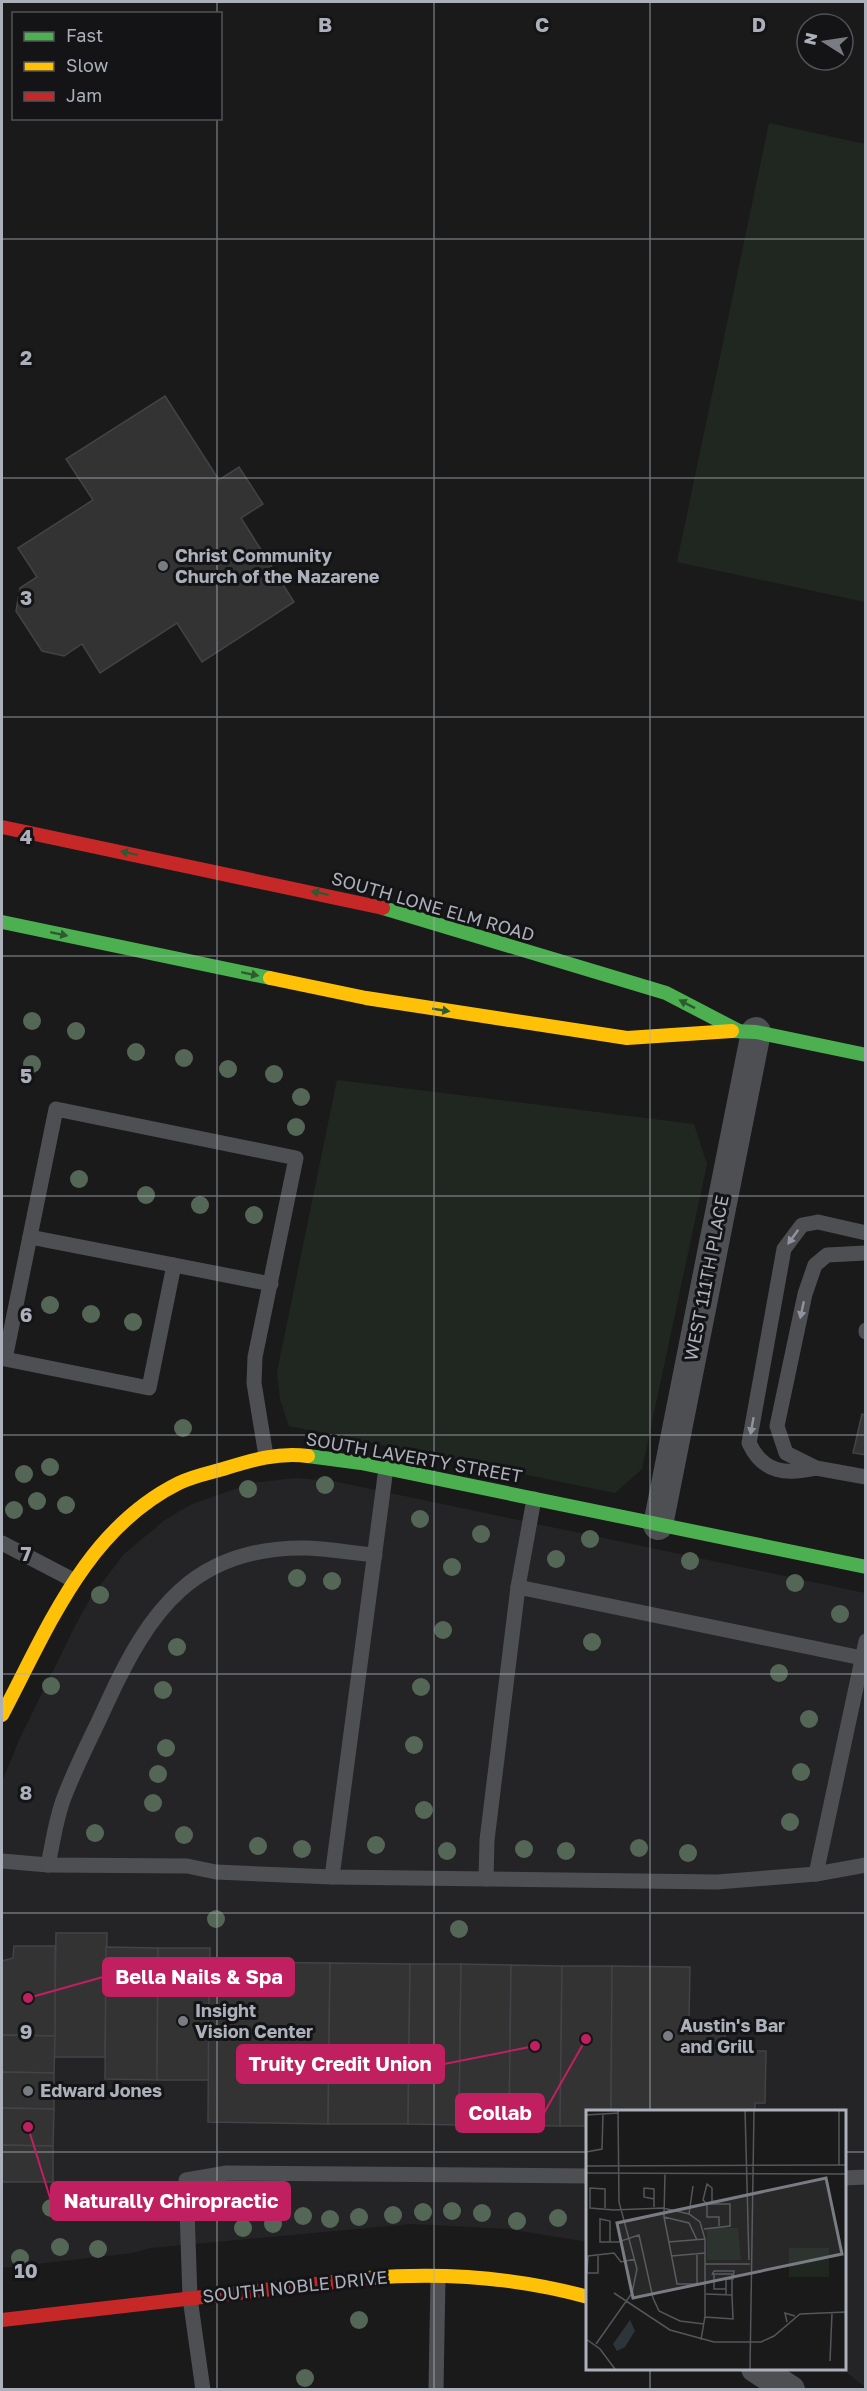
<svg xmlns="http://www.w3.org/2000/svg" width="867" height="2391" viewBox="0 0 867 2391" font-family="'Golos Text',sans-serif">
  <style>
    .built { fill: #242426 }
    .green { fill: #202721 }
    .building { fill: #333334; stroke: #424346; stroke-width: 1.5 }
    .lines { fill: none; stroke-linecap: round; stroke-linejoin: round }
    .lane { stroke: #4e4f53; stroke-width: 15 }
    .street { stroke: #4e4f53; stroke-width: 30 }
    .fast { stroke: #4caf50; stroke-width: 14 }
    .slow { stroke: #ffc107; stroke-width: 14 }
    .jam { stroke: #c62828; stroke-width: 14 }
    .tree { fill: #546655 }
    .oneway { fill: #2d5a30 }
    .oneway2 { fill: #90939b }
    .grid { fill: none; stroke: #acb0ba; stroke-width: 1.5; stroke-opacity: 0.55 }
    .poi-dot { fill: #797c82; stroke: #141416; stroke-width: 2 }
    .labels { text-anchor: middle; stroke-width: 6; stroke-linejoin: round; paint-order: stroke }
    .poi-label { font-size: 18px; font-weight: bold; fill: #acb0ba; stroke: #141416; text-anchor: start }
    .street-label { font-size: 18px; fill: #acb0ba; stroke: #141416 }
    .inset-road { fill: none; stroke: #54565a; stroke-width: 1.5 }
    .view { fill: #797c82; fill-opacity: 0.15; stroke: #797c82; stroke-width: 3 }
    .inset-edge { fill: none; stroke: #acb0ba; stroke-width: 3 }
    .grid-label { font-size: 20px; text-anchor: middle; font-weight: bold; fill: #acb0ba; stroke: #141416; stroke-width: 6; stroke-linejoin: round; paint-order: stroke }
    .leader { fill: none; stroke: #c12060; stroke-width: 2 }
    .callout-dot { fill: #c12060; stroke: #141416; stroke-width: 2 }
    .callout { fill: #c12060; stroke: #c12060; stroke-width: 2 }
    .callout-label { font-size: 20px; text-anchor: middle; font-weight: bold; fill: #fff }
  </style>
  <rect width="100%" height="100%" fill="#1a1a1a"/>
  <polygon class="built" points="296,1478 333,1481 865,1593 865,2387 842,2369 844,2368 844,2112 588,2112 588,2242 508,2229 411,2224 151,2248 132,2253 2,2268 2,1782 19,1740 74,1628 91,1597 124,1554 166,1519 192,1504 252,1483"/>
  <g class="green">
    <polygon points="769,123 865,144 865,602 677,562"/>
    <polygon points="337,1080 694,1124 707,1164 642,1469 615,1493 289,1426 280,1399 277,1372"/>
  </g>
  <g class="building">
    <polygon points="165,396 219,480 239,467 263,504 241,518 294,602 202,662 177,623 100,673 82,644 64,656 42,651 16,611 20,588 37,577 18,548 93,500 66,459"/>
    <polygon points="862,1414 866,1415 866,1455 853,1453"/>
    <polygon points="56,1933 107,1933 105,2057 54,2057"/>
    <polygon points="14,1946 55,1946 55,2036 2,2035 2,1961 13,1958"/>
    <polygon points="106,1947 158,1948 157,2080 105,2079"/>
    <polygon points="158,1948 210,1948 209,2080 157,2080"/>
    <polygon points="209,1962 330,1963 328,2124 208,2122"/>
    <polygon points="330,1963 410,1964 408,2124 328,2124"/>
    <polygon points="410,1964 461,1964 459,2125 408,2124"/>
    <polygon points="461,1964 511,1965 509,2125 459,2125"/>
    <polygon points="511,1965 562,1966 560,2126 509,2125"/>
    <polygon points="562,1966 612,1966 611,2112 588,2112 588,2126 560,2126"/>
    <polygon points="612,1966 690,1967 689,2021 725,2021 725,2051 766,2051 765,2103 755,2103 755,2112 611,2112"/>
    <polygon points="2,2035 55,2036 54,2073 2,2072"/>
    <polygon points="2,2072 54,2073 54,2109 2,2108"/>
    <polygon points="2,2108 54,2109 53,2146 2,2145"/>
    <polygon points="2,2145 53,2146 53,2182 2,2182"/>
  </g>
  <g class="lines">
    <g class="lane">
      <polyline points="30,1237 174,1265"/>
      <polyline points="866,1253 827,1255 815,1265 805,1294 777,1426 786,1453 816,1468 866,1477"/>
      <polyline points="866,1330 866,1332"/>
      <polyline points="266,1456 254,1383 255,1357 296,1158 56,1109 5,1359 149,1388 174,1265 271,1284"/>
      <path d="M816 1468C786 1475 763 1473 749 1443L784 1249 802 1225 818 1222 866 1233"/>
      <polyline points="2,1543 73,1580"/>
      <polyline points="518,1587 862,1658"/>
      <polyline points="2,1861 48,1865 187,1866 216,1872 332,1877 717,1882 816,1874 866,1641"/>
      <path d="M48 1865C53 1842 56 1817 65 1795 77 1764 93 1734 107 1703 149 1611 194 1546 307 1548 330 1549 353 1553 375 1555"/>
      <polyline points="816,1874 866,1865"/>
      <polyline points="332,1877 386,1468"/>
      <polyline points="486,1879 487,1840 518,1587 534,1499"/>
      <polyline points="844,2178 866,2177"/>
      <polyline points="203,2390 190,2298 186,2180 227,2173 588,2176"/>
      <polyline points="436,2390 438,2277"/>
    </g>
    <g class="street">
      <polyline points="658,1525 756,1032"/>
      <polyline points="756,2368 790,2390"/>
    </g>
    <g class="fast">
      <polyline points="383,908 666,993 739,1031"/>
      <polyline points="2,922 270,978"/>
      <polyline points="732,1031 756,1032 866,1055"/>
      <polyline points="308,1456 361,1463 866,1567"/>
    </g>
    <g class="slow">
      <polyline points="270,978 366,998 627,1038 732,1031"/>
      <path d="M2 1715C48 1628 86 1529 179 1483 193 1476 209 1473 223 1469 252 1460 278 1452 308 1456"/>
      <path d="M368 2278C443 2272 515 2277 588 2297"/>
    </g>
    <g class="jam">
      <polyline points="2,827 383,908"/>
      <polyline points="2,2320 368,2278"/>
    </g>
  </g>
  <g class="tree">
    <circle cx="32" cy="1021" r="9"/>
    <circle cx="76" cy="1031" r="9"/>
    <circle cx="136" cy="1052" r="9"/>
    <circle cx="184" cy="1058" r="9"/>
    <circle cx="32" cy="1064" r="9"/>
    <circle cx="228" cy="1069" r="9"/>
    <circle cx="274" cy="1074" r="9"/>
    <circle cx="301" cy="1097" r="9"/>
    <circle cx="296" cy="1127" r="9"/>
    <circle cx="79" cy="1179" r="9"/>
    <circle cx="146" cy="1195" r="9"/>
    <circle cx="200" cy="1205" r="9"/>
    <circle cx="254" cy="1215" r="9"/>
    <circle cx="50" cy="1305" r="9"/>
    <circle cx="91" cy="1314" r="9"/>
    <circle cx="133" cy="1322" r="9"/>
    <circle cx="183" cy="1428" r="9"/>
    <circle cx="50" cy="1467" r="9"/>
    <circle cx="24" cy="1474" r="9"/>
    <circle cx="325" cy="1485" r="9"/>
    <circle cx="248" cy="1489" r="9"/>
    <circle cx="37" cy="1501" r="9"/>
    <circle cx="66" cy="1505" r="9"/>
    <circle cx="14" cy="1510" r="9"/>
    <circle cx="420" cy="1519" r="9"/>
    <circle cx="481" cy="1534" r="9"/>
    <circle cx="590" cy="1539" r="9"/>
    <circle cx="556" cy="1559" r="9"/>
    <circle cx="690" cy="1561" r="9"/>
    <circle cx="452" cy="1567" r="9"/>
    <circle cx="297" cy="1578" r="9"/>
    <circle cx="332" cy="1581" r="9"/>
    <circle cx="795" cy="1583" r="9"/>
    <circle cx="100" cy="1595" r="9"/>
    <circle cx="840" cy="1614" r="9"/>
    <circle cx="443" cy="1630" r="9"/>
    <circle cx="592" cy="1642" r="9"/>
    <circle cx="177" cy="1647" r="9"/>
    <circle cx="779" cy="1673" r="9"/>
    <circle cx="51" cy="1686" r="9"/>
    <circle cx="421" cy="1687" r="9"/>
    <circle cx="163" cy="1690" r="9"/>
    <circle cx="809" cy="1719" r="9"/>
    <circle cx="414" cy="1745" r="9"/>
    <circle cx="166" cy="1748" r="9"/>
    <circle cx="801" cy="1772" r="9"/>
    <circle cx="158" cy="1774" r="9"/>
    <circle cx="153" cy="1803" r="9"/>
    <circle cx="424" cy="1810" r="9"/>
    <circle cx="790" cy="1822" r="9"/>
    <circle cx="95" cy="1833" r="9"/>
    <circle cx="184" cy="1835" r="9"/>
    <circle cx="376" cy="1845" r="9"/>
    <circle cx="258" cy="1846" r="9"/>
    <circle cx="639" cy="1848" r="9"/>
    <circle cx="302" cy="1849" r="9"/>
    <circle cx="524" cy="1849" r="9"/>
    <circle cx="447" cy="1851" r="9"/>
    <circle cx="566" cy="1851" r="9"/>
    <circle cx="688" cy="1853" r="9"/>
    <circle cx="216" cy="1919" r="9"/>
    <circle cx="459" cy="1929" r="9"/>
    <circle cx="51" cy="2208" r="9"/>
    <circle cx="452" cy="2211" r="9"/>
    <circle cx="423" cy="2212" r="9"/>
    <circle cx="482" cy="2213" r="9"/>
    <circle cx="393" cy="2215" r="9"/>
    <circle cx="303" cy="2216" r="9"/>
    <circle cx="359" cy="2217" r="9"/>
    <circle cx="558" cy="2218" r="9"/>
    <circle cx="330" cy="2219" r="9"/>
    <circle cx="517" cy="2221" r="9"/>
    <circle cx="273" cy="2224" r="9"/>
    <circle cx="243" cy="2228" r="9"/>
    <circle cx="60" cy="2247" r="9"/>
    <circle cx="98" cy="2249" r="9"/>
    <circle cx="20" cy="2258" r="9"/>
    <circle cx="359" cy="2320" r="9"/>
    <circle cx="305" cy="2378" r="9"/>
  </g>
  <defs><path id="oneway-solid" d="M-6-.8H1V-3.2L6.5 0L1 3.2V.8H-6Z" transform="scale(1.5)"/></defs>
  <g class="oneway">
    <use href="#oneway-solid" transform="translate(129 853) rotate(-168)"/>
    <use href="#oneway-solid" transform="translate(320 893) rotate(-168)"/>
    <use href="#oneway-solid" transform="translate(59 934) rotate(12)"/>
    <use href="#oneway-solid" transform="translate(250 974) rotate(12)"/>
    <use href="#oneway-solid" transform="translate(687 1004) rotate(-153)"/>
    <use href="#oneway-solid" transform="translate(441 1010) rotate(9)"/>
  </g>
  <g class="oneway2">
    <use href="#oneway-solid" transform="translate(793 1237) rotate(126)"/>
    <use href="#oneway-solid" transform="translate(802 1310) rotate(102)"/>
    <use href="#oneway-solid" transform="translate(752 1426) rotate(100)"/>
  </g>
  <path class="grid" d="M217 2V14M434 2V2390M650 2V2112M217 118V2390M2 239H866M2 478H866M2 717H866M2 956H866M2 1196H866M2 1435H866M2 1674H866M2 1913H866M2 2152H588M844 2152H866M650 2368V2390"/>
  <g class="poi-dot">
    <circle cx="163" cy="566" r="6"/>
    <circle cx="183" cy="2021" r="6"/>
    <circle cx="668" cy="2036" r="6"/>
    <circle cx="28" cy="2091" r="6"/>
  </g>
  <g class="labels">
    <g class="poi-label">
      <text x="175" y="562">Christ Community<tspan x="175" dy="21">Church of the Nazarene</tspan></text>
      <text x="195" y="2017">Insight<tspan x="195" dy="21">Vision Center</tspan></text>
      <text x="680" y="2032">Austin's Bar<tspan x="680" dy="21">and Grill</tspan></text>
      <text x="40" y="2097">Edward Jones</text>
    </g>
    <g class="street-label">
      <text transform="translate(433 907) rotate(16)" y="6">SOUTH LONE ELM ROAD</text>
      <text transform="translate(707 1278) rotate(-79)" y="6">WEST 111TH PLACE</text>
      <text transform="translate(414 1458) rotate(10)" y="6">SOUTH LAVERTY STREET</text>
      <text transform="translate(295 2287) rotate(-6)" y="6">SOUTH NOBLE DRIVE</text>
    </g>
  </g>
  <g transform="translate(586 2110)">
    <rect width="260" height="260" fill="#1a1a1a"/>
    <path d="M125 118H152L155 150H121V120ZM203 138H243V167H203Z" fill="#202721"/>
    <path d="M44 210 49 221 39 237 31 241 27 234Z" fill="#2d353b"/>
    <path class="inset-road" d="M159 0 163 150M0 5 32 3M0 42 16 39 17 3M253 55V0M0 56 260 55M0 63 260 64M79 63 78 107 91 174H119M121 94 117 90 121 74 126 78V94M68 97V79L58 78V87L68 89M19 98V79L4 78V98L28 100 77 98 103 104 114 112 119 129V206L115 230M103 104 107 76M78 107 103 113 111 130M118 119 144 116V94H121V107H133V116M24 132V111L14 109V132H32L53 125 67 188 73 201 94 211 118 214M82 132 119 129M111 143V174M12 145V163H1L2 146 28 143 35 152 49 149M85 146 119 143M119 154H164M126 165 128 161H148L147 169H140V185M140 179H128V164H146V185M28 183 84 220 128 232H175L188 226 214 204 260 202M119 207 147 209 146 185 120 184M201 212 199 203 209 206M0 229 14 239 29 259M10 234 46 183 51 159 33 92 32 0M244 251 246 203M164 259 168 0"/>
    <path class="view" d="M240 68 256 144 47 188 31 113Z"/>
    <rect width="260" height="260" class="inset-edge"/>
  </g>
  <g class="grid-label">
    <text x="325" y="32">B</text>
    <text x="542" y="32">C</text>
    <text x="759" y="32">D</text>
    <text x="26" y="365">2</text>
    <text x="26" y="605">3</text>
    <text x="26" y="844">4</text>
    <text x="26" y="1083">5</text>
    <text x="26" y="1322">6</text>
    <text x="26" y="1561">7</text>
    <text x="26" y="1800">8</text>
    <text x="26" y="2039">9</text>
    <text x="26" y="2278">10</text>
  </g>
  <path class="leader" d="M28 1998L103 1977M535 2046L444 2064M586 2039L544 2113M28 2127L51 2201"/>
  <g class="callout-dot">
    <circle cx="28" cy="1998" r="6"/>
    <circle cx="535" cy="2046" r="6"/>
    <circle cx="586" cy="2039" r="6"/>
    <circle cx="28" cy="2127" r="6"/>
  </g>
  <g class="callout">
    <rect x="103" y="1958" width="191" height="38" rx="6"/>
    <rect x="237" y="2045" width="207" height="38" rx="6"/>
    <rect x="456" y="2094" width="88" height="38" rx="6"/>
    <rect x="51" y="2182" width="239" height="38" rx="6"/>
  </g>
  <g class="callout-label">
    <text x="199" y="1984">Bella Nails &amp; Spa</text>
    <text x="340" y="2071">Truity Credit Union</text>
    <text x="500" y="2120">Collab</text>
    <text x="171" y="2208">Naturally Chiropractic</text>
  </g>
  <rect width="867" height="2391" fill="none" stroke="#acb0ba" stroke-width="6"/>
  <rect x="12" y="12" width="210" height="108" fill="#141416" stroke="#515258" stroke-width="1.5"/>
  <rect x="24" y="32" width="30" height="9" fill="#4caf50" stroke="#515258" stroke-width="1.5"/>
  <text x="66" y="42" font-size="18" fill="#acb0ba">Fast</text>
  <rect x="24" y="62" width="30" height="9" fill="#ffc107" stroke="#515258" stroke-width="1.5"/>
  <text x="66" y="72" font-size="18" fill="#acb0ba">Slow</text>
  <rect x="24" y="92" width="30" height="9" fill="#c62828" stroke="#515258" stroke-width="1.5"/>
  <text x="66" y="102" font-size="18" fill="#acb0ba">Jam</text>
  <g transform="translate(825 42) rotate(282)"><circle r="28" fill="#141416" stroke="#515258" stroke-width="1.5"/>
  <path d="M0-4.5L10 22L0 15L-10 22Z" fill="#797c82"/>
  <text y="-9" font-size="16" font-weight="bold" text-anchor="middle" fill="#acb0ba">N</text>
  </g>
</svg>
